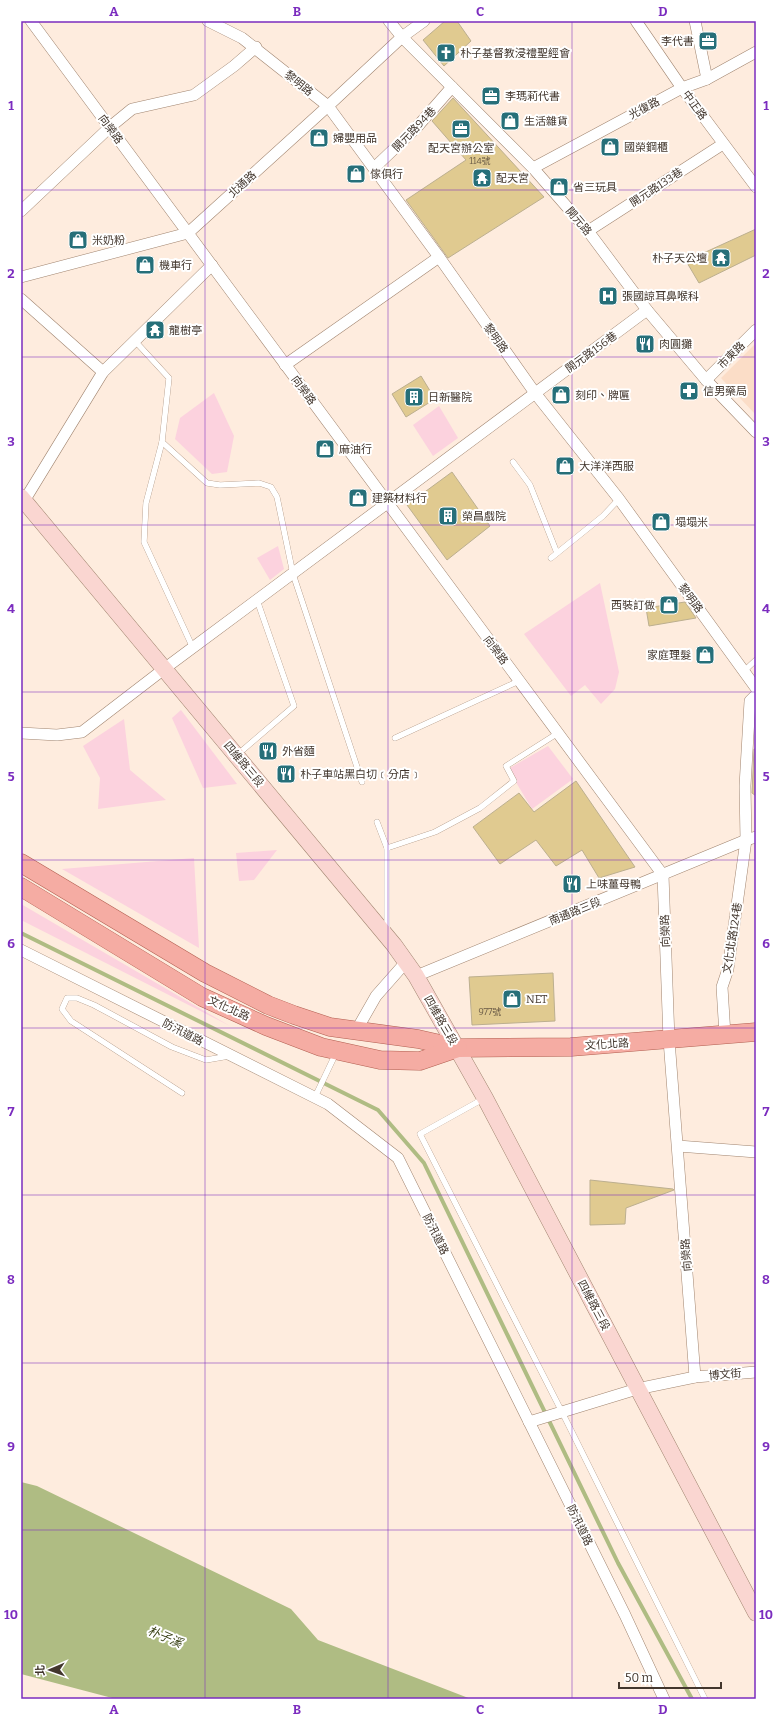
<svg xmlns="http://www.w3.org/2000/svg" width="777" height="1720" viewBox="0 0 777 1720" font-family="Bitter,'Noto Sans TC',serif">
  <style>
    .built { fill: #fbddc7 }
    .green { fill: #fcd2de }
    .water { fill: #afbc83 }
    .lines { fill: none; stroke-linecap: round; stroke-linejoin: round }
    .stream { stroke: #afbc83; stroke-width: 4 }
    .building { fill: #e0ca90; stroke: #bcaf8f }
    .lane-casing { stroke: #a18570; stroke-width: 6 }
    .street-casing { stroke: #a18570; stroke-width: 12 }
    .secondary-casing { stroke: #a18570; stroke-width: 17 }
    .primary-casing { stroke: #b25f51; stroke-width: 19 }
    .lane { stroke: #fff; stroke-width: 5.5 }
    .street { stroke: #fff; stroke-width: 11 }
    .secondary { stroke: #fad6d1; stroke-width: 16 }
    .primary { stroke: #f5aca3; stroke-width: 18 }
    .grid { fill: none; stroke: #7b2cbf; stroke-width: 1; stroke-opacity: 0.55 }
    .labels { text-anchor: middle; stroke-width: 4; stroke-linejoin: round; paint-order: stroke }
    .number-label { font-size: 9px; fill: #6a5b46 }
    .poi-label { font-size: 11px; fill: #42362d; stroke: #fff; text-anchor: start }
    .street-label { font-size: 11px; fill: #42362d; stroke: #fff }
    .water-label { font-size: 12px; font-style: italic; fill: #394116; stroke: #fff }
    .neatline { fill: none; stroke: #7b2cbf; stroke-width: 1.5 }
    .grid-label { font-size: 13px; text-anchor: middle; font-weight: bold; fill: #7b2cbf }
  </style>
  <rect width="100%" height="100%" fill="#feecde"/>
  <polygon class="built" points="756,343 756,415 721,378"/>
  <g class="green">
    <polygon points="214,393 234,436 227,472 212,474 175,439 180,418"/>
    <polygon points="439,406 458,438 433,456 413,425"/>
    <polygon points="278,546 284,569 270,580 257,558"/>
    <polygon points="600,583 619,672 615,689 601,704 585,685 571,696 524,634"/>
    <polygon points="181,710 237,784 203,788 172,718"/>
    <polygon points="124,719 130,770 166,800 98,809 100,778 83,746"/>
    <polygon points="548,746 573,779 532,809 508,769"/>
    <polygon points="277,850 254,880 239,881 236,853"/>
    <polygon points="194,858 199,948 62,869"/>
    <polygon points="21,904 230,1026 21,920"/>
  </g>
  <polygon class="water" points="21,1482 37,1486 291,1609 318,1640 471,1699 116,1699 21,1674"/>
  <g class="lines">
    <polyline class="stream" points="21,933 378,1110 424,1163 618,1563 692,1699"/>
  </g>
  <g class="building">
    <polygon points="445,21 457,21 471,41 444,66 423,40"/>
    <polygon points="453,98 544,197 448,258 406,200 466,160 432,121"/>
    <polygon points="756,229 756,255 699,283 686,261"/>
    <polygon points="421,376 435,399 406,417 392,394"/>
    <polygon points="452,472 490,526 447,560 407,505"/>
    <polygon points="685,602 696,618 649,626 646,608"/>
    <polygon points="754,749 756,749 756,796 752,793"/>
    <polygon points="576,781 635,867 599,878 582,850 556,866 536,840 500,864 473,827 519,793 534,812"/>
    <polygon points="553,973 555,1021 472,1025 469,977"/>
    <polygon points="590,1180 673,1189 674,1190 626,1208 625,1224 590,1225"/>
  </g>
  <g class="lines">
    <g class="lane-casing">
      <g id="lane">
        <polyline points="135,341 169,378 162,442 146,503 144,542 193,648"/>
        <polyline points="162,442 207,483 220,485 259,483 271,487 277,497 293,574 362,782"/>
        <polyline points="513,462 530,485 557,553"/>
        <polyline points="551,558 603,516 619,499"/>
        <polyline points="744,671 756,660"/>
        <polyline points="395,738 519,681"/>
        <polyline points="237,755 294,706 257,600"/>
        <polyline points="377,822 387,848 387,930"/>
        <polyline points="387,848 435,832 480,808 514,781 506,766 558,733"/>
        <polyline points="182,1093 71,1021 62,1009 67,998 77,998 94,1005 172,1047 206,1060 229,1056"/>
        <polyline points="315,1097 336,1053"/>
        <polyline points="483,1099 420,1134 562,1412 705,1699"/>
      </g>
    </g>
    <g class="street-casing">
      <g id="street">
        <polyline points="31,21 663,875 669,1040 695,1377"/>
        <polyline points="208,21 242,38 328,106 439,257 535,393 619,499 756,688"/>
        <polyline points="389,21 402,37 533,168 588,231 647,310 706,380 756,432"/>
        <polyline points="636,21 682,88 756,187"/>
        <polyline points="695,21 707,79"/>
        <polyline points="374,168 417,127 452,87"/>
        <polyline points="533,168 682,88 707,79 756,52"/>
        <polyline points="21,211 110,127 132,109 194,95 234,66 256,47"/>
        <polyline points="588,231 723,144"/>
        <polyline points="21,277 188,233 328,106 402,37 424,21"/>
        <polyline points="21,299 103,372"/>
        <polyline points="285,365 439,257"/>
        <polyline points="706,380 756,330"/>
        <polyline points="21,506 103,372 212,265"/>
        <polyline points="21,733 57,735 82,732 164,669 647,310"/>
        <polyline points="21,950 328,1104 398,1158 625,1615 664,1699"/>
        <polyline points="416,976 746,840 756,837"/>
        <polyline points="356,1031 376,996 406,962"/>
        <polyline points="725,1035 722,987 728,969 746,840 745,786 750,701 756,695"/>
        <polyline points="678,1146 756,1152"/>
        <polyline points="529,1422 637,1389 695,1377 756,1372"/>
      </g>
    </g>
    <g class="secondary-casing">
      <polyline id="secondary" points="21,497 394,945 416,976 485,1098 756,1613"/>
    </g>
    <g class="primary-casing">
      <g id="primary">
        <polyline points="21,863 205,973 268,1005 294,1015 330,1027 418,1039 458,1048 571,1047 756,1032"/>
        <polyline points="21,887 202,997 266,1026 321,1047 380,1060 420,1061 458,1048"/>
      </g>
    </g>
    <use href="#lane" class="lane"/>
    <use href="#street" class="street"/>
    <use href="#secondary" class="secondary"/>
    <use href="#primary" class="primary"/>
  </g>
  <path class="grid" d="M205 21V1699M388 21V1699M572 21V1699M21 190H756M21 357H756M21 525H756M21 692H756M21 860H756M21 1028H756M21 1195H756M21 1363H756M21 1530H756"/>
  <defs>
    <g id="office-square" transform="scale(1)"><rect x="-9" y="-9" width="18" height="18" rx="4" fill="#266f79" stroke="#fff"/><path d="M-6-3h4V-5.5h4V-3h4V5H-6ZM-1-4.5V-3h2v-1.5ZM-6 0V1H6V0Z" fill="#fff"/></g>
    <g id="church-square" transform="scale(1)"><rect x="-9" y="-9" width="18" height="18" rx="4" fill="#266f79" stroke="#fff"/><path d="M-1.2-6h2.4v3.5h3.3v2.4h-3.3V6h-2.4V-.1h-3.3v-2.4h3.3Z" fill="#fff"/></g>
    <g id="shop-square" transform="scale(1)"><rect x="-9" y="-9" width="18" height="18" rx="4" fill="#266f79" stroke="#fff"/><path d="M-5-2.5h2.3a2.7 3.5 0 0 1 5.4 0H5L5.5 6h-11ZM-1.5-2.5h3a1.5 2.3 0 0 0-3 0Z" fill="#fff"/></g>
    <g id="temple-square" transform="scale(1)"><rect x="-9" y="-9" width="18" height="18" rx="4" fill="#266f79" stroke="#fff"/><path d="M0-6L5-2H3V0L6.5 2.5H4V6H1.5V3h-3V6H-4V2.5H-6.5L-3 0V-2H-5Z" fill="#fff"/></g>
    <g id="hospital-square" transform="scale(1)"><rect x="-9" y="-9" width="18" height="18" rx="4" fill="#266f79" stroke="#fff"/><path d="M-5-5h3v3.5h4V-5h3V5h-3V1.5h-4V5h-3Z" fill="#fff"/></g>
    <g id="restaurant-square" transform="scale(1)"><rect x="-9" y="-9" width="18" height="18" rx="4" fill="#266f79" stroke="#fff"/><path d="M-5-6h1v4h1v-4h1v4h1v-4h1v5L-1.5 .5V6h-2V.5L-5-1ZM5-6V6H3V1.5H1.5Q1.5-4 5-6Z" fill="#fff"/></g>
    <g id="pharmacy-square" transform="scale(1)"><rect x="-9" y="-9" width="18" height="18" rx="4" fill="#266f79" stroke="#fff"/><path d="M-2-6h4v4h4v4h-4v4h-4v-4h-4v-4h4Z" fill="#fff"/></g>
    <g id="building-square" transform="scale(1)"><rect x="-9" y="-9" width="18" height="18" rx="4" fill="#266f79" stroke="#fff"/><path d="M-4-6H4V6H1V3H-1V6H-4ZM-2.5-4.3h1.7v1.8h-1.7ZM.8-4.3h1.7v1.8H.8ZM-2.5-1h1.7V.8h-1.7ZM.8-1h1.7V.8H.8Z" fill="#fff"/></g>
  </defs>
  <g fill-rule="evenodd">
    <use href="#office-square" x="708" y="41"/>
    <use href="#church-square" x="446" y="53"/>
    <use href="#office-square" x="491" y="96"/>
    <use href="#shop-square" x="510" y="121"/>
    <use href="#office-square" x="461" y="129"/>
    <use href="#shop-square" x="319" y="138"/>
    <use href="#shop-square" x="610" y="147"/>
    <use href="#shop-square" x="356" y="174"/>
    <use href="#temple-square" x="482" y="178"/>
    <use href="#shop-square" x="559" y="187"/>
    <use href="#shop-square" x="78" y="240"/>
    <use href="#temple-square" x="721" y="258"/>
    <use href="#shop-square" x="145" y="265"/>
    <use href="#hospital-square" x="608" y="296"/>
    <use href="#temple-square" x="155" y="330"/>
    <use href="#restaurant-square" x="645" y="344"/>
    <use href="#pharmacy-square" x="689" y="391"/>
    <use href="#shop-square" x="561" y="395"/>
    <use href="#building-square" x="414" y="397"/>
    <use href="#shop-square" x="325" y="449"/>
    <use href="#shop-square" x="565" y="466"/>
    <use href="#shop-square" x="358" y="498"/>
    <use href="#building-square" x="448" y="516"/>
    <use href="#shop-square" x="661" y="522"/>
    <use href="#shop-square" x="669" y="605"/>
    <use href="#shop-square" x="705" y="655"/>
    <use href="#restaurant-square" x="268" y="751"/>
    <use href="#restaurant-square" x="286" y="774"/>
    <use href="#restaurant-square" x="572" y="884"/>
    <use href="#shop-square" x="512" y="999"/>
  </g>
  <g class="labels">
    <g class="number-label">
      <text x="480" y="164">114號</text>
      <text x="490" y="1015">977號</text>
    </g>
    <g class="poi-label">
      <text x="694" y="45" text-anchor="end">李代書</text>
      <text x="460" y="57">朴子基督教浸禮聖經會</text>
      <text x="505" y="100">李瑪莉代書</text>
      <text x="524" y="125">生活雜貨</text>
      <text x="333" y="142">婦嬰用品</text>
      <text x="624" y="151">國榮鋼櫃</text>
      <text x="461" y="152" text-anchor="middle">配天宮辦公室</text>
      <text x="370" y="178">傢俱行</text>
      <text x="496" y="182">配天宮</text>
      <text x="573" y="191">省三玩具</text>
      <text x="92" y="244">米奶粉</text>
      <text x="707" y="262" text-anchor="end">朴子天公壇</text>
      <text x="159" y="269">機車行</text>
      <text x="622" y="300">張國諒耳鼻喉科</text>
      <text x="169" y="334">龍樹亭</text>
      <text x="659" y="348">肉圓攤</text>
      <text x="703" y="395">信男藥局</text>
      <text x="575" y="399">刻印、牌匾</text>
      <text x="428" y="401">日新醫院</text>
      <text x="339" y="453">麻油行</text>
      <text x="579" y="470">大洋洋西服</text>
      <text x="372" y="502">建築材料行</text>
      <text x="462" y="520">榮昌戲院</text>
      <text x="675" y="526">塌塌米</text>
      <text x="655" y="609" text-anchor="end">西裝訂做</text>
      <text x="691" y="659" text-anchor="end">家庭理髮</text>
      <text x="282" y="755">外省麵</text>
      <text x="300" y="778">朴子車站黑白切﹝分店﹞</text>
      <text x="586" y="888">上味薑母鴨</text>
      <text x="526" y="1003">NET</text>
    </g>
    <g class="street-label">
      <text transform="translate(299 83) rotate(39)" y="4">黎明路</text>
      <text transform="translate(695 105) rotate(54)" y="4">中正路</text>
      <text transform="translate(644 108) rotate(-28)" y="4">光復路</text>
      <text transform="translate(111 129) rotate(54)" y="4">向榮路</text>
      <text transform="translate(414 129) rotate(-46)" y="4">開元路94巷</text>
      <text transform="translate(242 184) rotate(-42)" y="4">北通路</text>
      <text transform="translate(656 187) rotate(-33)" y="4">開元路133巷</text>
      <text transform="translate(579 221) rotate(50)" y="4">開元路</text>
      <text transform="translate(496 338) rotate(55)" y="4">黎明路</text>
      <text transform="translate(591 352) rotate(-36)" y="4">開元路156巷</text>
      <text transform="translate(731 355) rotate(-45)" y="4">市東路</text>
      <text transform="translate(304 390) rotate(54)" y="4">向榮路</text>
      <text transform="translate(691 598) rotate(54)" y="4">黎明路</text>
      <text transform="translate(496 650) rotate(53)" y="4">向榮路</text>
      <text transform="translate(244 764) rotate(50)" y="4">四維路三段</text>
      <text transform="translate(575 911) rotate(-22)" y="4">南通路三段</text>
      <text transform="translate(665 931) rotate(-92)" y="4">向榮路</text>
      <text transform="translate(732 938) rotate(-81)" y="4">文化北路124巷</text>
      <text transform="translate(229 1008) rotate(24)" y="4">文化北路</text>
      <text transform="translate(441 1020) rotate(60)" y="4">四維路三段</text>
      <text transform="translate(183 1032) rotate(27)" y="4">防汛道路</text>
      <text transform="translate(607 1044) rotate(-4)" y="4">文化北路</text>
      <text transform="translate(436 1234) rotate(64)" y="4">防汛道路</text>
      <text transform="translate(686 1255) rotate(-94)" y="4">向榮路</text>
      <text transform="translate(594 1305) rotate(62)" y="4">四維路三段</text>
      <text transform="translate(725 1374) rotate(-5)" y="4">博文街</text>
      <text transform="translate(580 1525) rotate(64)" y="4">防汛道路</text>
    </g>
    <g class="water-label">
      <text transform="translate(165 1637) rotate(23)" y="4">朴子溪</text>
    </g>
  </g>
  <rect width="777" height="1720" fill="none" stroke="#ffffff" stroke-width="44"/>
  <g transform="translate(50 1670) rotate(268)" stroke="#ffffff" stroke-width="3" paint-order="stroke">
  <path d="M0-3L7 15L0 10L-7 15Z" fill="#42362d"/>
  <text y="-6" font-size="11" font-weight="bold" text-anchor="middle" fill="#42362d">北</text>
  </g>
  <path d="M619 1682v6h102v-6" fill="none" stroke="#42362d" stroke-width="2"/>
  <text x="625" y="1682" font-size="12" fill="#42362d" stroke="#ffffff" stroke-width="3" paint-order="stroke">50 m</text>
  <rect x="22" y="22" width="733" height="1676" class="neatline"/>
  <g class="grid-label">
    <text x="114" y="16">A</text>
    <text x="297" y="16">B</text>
    <text x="480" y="16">C</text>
    <text x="663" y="16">D</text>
    <text x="11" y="110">1</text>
    <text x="766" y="110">1</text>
    <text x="11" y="278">2</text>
    <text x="766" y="278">2</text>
    <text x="11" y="446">3</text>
    <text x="766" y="446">3</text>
    <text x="11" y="613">4</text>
    <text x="766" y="613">4</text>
    <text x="11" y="781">5</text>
    <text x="766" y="781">5</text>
    <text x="11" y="948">6</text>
    <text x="766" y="948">6</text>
    <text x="11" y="1116">7</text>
    <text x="766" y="1116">7</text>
    <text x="11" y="1284">8</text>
    <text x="766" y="1284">8</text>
    <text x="11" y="1451">9</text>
    <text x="766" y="1451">9</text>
    <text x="11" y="1619">10</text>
    <text x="766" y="1619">10</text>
    <text x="114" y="1714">A</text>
    <text x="297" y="1714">B</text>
    <text x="480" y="1714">C</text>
    <text x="663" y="1714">D</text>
  </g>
</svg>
